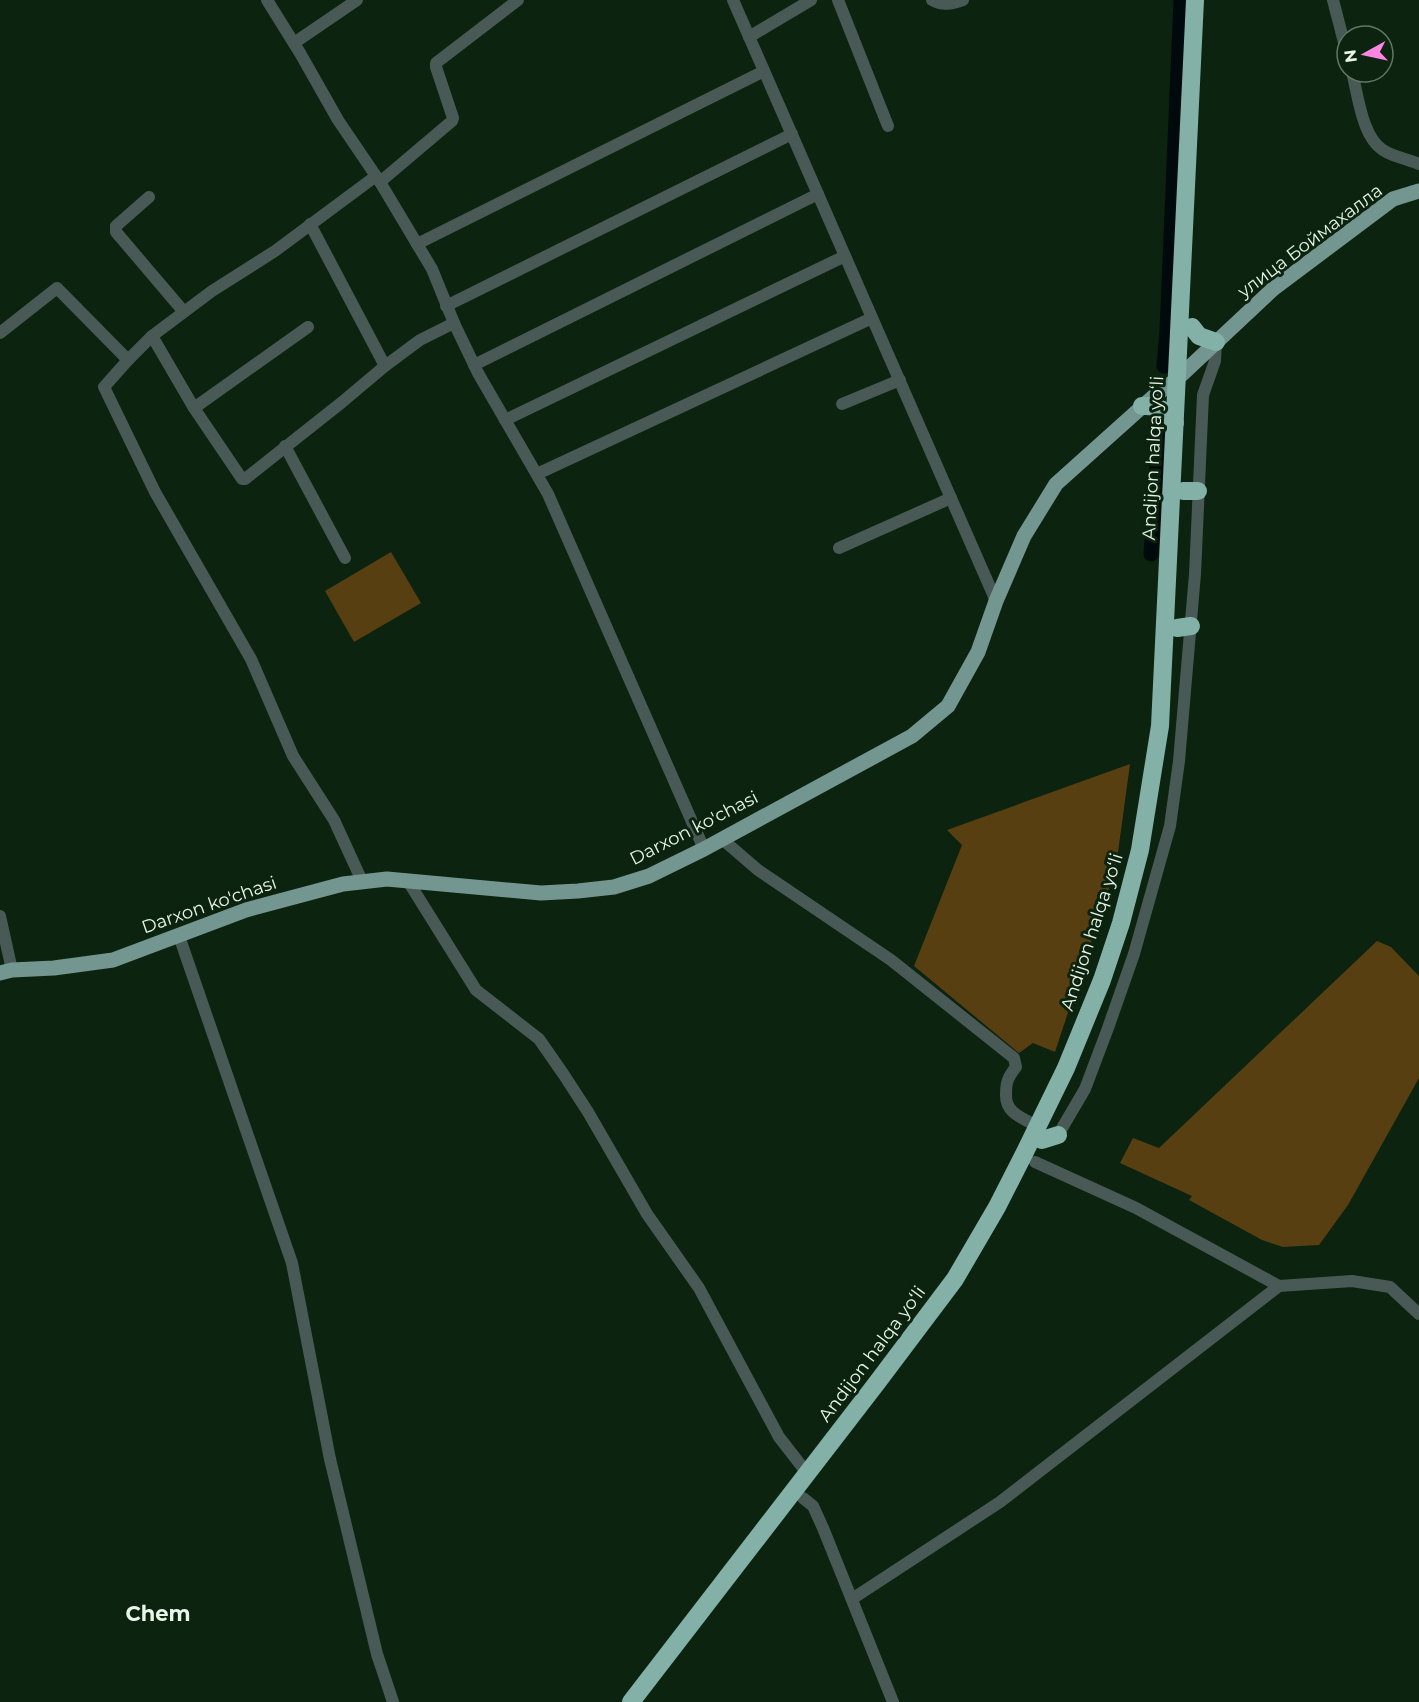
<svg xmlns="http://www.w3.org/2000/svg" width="1419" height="1702" viewBox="0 0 1419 1702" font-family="Montserrat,sans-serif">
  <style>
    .green { fill: #583f11 }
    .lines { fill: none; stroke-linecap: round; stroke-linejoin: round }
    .river { stroke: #00090c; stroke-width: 15 }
    .minor { stroke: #495a56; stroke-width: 12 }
    .major { stroke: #739790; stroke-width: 15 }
    .highway { stroke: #83b0a7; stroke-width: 18 }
    .labels { text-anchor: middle; stroke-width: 6; stroke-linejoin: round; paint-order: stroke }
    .street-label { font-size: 18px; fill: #e7f6e8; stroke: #0b230f }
    .quarter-label { font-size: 21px; font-weight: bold; fill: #e7f6e8; stroke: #0b230f }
  </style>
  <rect width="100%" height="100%" fill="#0b230f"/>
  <g class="green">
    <polygon points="391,552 421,603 354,642 325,591"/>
    <polygon points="1130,764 1116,867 1055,1052 1033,1043 1019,1053 914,966 962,845 947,830"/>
    <polygon points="1377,941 1391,947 1419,976 1419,1078 1348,1205 1319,1245 1283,1247 1262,1240 1189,1200 1192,1196 1120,1163 1133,1138 1159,1148"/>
  </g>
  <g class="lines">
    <g class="river">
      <polyline points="1164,366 1167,333 1181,0"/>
      <polyline points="1151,554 1160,418"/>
    </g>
    <g class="minor">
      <polyline points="267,0 300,53 338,120 380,182 432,269 454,323 478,373 548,494 704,849"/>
      <polyline points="733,0 996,601"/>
      <polyline points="838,0 888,126"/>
      <path d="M932 0C943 6 951 4 963 0"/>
      <polyline points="1333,0 1347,54"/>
      <polyline points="749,37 811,0"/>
      <polyline points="294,43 357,0"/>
      <path d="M1352 72C1358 95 1362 137 1383 150 1393 157 1408 159 1419 164"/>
      <polyline points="380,182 452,121 453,118 436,67 436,63 518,0"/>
      <polyline points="149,197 116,226 116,232 184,312"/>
      <polyline points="310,224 385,366"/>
      <polyline points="417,244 764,71"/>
      <polyline points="446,306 792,134"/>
      <polyline points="0,333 57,288 128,360 152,336 212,291 275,251 376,176"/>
      <polyline points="152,336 194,408 242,479 245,479 341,403 385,366 420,340 454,323"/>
      <polyline points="128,360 104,387 155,492 251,659 293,756 334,820 362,881"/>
      <polyline points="474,365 818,194"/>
      <polyline points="842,404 900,380"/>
      <polyline points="194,408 308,327"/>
      <polyline points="505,420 845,256"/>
      <polyline points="285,446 345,558"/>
      <polyline points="537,474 872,318"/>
      <polyline points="839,548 951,498"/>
      <path d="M722 839 758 870 891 960 1014 1058 1016 1067C1008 1077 1006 1082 1006 1094 1005 1113 1022 1118 1037 1126"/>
      <polyline points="408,881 476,990 539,1039 564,1075 588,1112 647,1214 699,1288 779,1437 807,1473"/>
      <polyline points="0,916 12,970"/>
      <polyline points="179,936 292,1263 330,1459 377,1654 393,1702"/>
      <polyline points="1058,1135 1085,1089 1108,1028 1134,954 1170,826 1179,761 1195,574 1203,395 1215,361 1216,342"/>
      <polyline points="1035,1162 1136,1208 1279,1286"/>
      <polyline points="803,1498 813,1506 823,1528 893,1702"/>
      <polyline points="852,1599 1000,1502 1279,1286 1352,1281 1390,1287 1419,1314"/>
    </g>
    <polyline class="major" points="0,973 12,970 54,968 113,960 246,910 343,884 387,879 541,893 578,891 614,887 649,876 704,849 912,736 948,706 978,652 996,601 1024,536 1056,484 1153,397 1177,379 1273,289 1393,199 1419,191"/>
    <g class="highway">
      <polyline points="1192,327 1199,336 1216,342"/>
      <path d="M1142 406C1158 405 1166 410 1175 423"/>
      <polyline points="1183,491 1198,491"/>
      <polyline points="1177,628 1191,626"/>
      <polyline points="1042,1140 1058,1135"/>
      <polyline points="631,1702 876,1384 955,1279 997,1207 1025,1152 1066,1068 1102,980 1121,923 1140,850 1160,726 1195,0"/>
    </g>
  </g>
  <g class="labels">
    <g class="street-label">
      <text transform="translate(1310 241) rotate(-37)" y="6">улица Боймахалла</text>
      <text transform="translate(1153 458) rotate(-87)" y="6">Andijon halqa yo‘li</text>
      <text transform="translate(694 828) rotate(-27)" y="6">Darxon ko'chasi</text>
      <text transform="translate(209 905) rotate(-19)" y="6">Darxon ko'chasi</text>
      <text transform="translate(1092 932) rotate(-72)" y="6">Andijon halqa yo‘li</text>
      <text transform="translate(872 1354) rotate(-53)" y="6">Andijon halqa yo‘li</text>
    </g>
    <g class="quarter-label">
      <text x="158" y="1621">Chem</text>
    </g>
  </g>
  <g transform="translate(1365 54) rotate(262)"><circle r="28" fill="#0b230f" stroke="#637766" stroke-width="1.5"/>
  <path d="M0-4.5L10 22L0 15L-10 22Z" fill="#fd86e2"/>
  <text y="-9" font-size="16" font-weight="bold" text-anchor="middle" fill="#e7f6e8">N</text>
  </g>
</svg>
